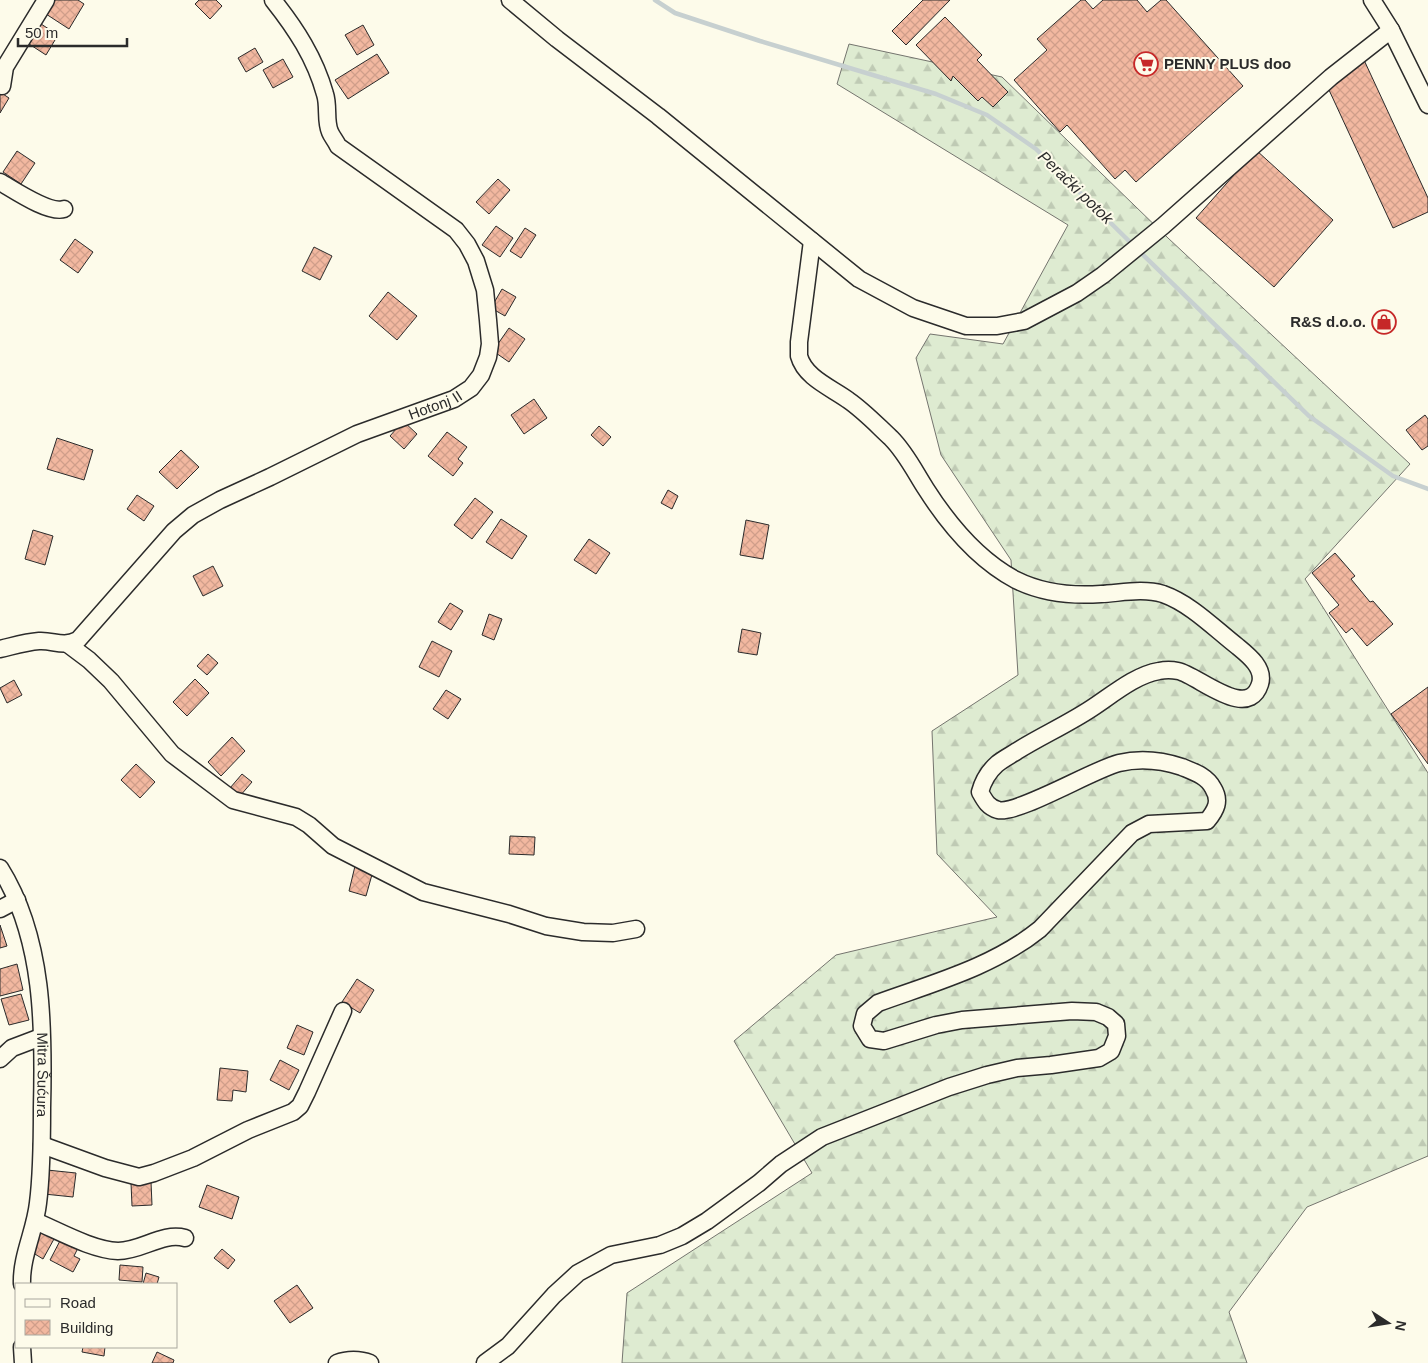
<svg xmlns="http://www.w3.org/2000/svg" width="1428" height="1363" viewBox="0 0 1428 1363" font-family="Arial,sans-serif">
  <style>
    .forest { fill: url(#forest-firs); stroke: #74746e }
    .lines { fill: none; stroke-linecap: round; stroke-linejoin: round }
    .stream { stroke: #c7d0d0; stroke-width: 4.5 }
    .building { fill: url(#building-cross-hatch); stroke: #2b2b2b }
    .minor-casing { stroke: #2b2b2b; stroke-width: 19 }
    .minor { stroke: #fdfbea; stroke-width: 16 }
    .labels { text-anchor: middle; stroke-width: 4; stroke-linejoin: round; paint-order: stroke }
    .poi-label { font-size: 15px; font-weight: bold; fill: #2b2b2b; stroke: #fdfbea; text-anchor: start }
    .street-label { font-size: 15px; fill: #2b2b2b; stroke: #fdfbea }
    .water-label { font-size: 16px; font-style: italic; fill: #2b2b2b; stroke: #fdfbea }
  </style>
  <defs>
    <pattern id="forest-firs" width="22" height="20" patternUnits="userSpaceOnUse" patternTransform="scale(1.25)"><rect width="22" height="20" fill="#deebd1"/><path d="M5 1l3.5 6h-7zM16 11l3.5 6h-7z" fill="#bfcab4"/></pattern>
    <pattern id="building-cross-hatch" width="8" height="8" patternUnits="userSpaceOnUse" patternTransform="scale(1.25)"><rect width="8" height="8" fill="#f2b8a0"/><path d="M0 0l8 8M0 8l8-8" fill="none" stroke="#d09e8a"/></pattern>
  </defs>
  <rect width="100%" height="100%" fill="#fdfbea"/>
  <polygon class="forest" points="849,44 1002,77 1168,238 1410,464 1305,579 1428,773 1428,1156 1307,1207 1229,1312 1247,1363 622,1363 627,1293 812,1173 734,1041 836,955 997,917 937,854 932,731 1018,675 1011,560 941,455 916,358 930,334 1003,344 1068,225 837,84"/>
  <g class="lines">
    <g class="stream">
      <polyline points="655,0 675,13 760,41 936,94 987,115 1036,149 1133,245"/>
      <polyline points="1138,250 1309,416 1393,476 1428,489"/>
    </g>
  </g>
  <g class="building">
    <polygon points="55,0 78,0 84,4 69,29 46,14"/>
    <polygon points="199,0 216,0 222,6 210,19 195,4"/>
    <polygon points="923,0 950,0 906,45 892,31"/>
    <polygon points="1081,0 1085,0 1093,9 1103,0 1137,0 1147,12 1161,0 1166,0 1243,86 1136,182 1125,170 1115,179 1067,125 1060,132 1014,80 1047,50 1037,39"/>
    <polygon points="945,17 982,55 977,60 1008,92 993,107 982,97 978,101 953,76 951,81 916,45"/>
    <polygon points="38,22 58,35 46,55 26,42"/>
    <polygon points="363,25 374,45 357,55 345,35"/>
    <polygon points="255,48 263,62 246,72 238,58"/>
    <polygon points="377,54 389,73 348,99 335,80"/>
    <polygon points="283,59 293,77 273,88 263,70"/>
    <polygon points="1364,60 1428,198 1428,212 1393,228 1329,90"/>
    <polygon points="0,92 9,98 0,113"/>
    <polygon points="1256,150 1333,220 1274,287 1196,218"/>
    <polygon points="17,151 35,163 21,184 3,172"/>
    <polygon points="498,179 510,190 489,214 476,202"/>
    <polygon points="496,226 513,238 500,257 482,245"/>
    <polygon points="525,228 536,235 521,258 510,251"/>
    <polygon points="75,239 93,252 78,273 60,260"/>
    <polygon points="314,247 332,256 320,280 302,271"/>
    <polygon points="502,289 516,297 505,316 491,308"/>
    <polygon points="388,292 417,316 397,340 369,316"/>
    <polygon points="509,328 525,339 509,362 493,351"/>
    <polygon points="534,399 547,418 524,434 511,415"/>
    <polygon points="1425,415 1428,419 1428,446 1422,450 1406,430"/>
    <polygon points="403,421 417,434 404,449 390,436"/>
    <polygon points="599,426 611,437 603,446 591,435"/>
    <polygon points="447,432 467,447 458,459 463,463 453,476 428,456"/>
    <polygon points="57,438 93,450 84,480 47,469"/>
    <polygon points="181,450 199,467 177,489 159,472"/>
    <polygon points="668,490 678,496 672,509 661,503"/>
    <polygon points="137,495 154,506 144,521 127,509"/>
    <polygon points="475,498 493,512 472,539 454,525"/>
    <polygon points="501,519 527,536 512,559 486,542"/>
    <polygon points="746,520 769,525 763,559 740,555"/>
    <polygon points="33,530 53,536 45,565 25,559"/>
    <polygon points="589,539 610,553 596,574 574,560"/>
    <polygon points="1335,553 1355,576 1351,579 1370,602 1373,601 1393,624 1367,646 1352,628 1346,633 1329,613 1339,605 1312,573"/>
    <polygon points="213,566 223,586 203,596 193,576"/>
    <polygon points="450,603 463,611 451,630 438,622"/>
    <polygon points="489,614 502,619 494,640 482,635"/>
    <polygon points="742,629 761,633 757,655 738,652"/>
    <polygon points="432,641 452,651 439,677 419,667"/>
    <polygon points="208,654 218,663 207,675 197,666"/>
    <polygon points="195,679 209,693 187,716 173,702"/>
    <polygon points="14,680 22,695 7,703 0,688"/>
    <polygon points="1428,687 1428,764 1391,714"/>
    <polygon points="446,690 461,699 448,719 433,709"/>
    <polygon points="232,737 245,751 221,776 208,762"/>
    <polygon points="136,764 155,782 140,798 121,780"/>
    <polygon points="242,774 252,782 240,796 230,788"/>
    <polygon points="510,836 535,837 534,855 509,854"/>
    <polygon points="355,866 373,871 366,896 349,891"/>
    <polygon points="0,925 7,946 0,948"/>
    <polygon points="17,964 23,990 0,996 0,969"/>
    <polygon points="357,979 374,990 360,1013 342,1002"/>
    <polygon points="21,994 29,1020 9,1025 1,999"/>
    <polygon points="297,1025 313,1032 304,1055 287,1048"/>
    <polygon points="280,1060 299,1070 289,1090 270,1080"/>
    <polygon points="220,1068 248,1071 246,1092 233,1090 232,1101 217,1100"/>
    <polygon points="47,1170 76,1173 73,1197 44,1194"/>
    <polygon points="151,1182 152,1205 132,1206 131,1183"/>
    <polygon points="207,1185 239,1197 232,1219 199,1207"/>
    <polygon points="41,1232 54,1239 43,1259 30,1251"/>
    <polygon points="62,1237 79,1246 74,1256 80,1259 73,1272 50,1260"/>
    <polygon points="222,1249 235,1260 228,1269 214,1258"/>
    <polygon points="120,1265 143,1267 142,1282 119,1280"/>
    <polygon points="146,1273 159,1277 157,1284 143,1284"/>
    <polygon points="297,1285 313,1308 290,1323 274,1301"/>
    <polygon points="83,1347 105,1347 104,1356 82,1352"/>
    <polygon points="157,1352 174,1360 173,1363 152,1363"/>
  </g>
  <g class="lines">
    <g class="minor-casing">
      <g id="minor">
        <polyline points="510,0 557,39 658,116 859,279 913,308 966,326 997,326 1024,321 1077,293 1103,275 1163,226 1331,77 1391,30"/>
        <polyline points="1372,0 1391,30 1428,105"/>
        <polyline points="2,86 5,67 46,0"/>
        <path d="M0 182C14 190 49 214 64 209"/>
        <polyline points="69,645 89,660 111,681 172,754 233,800 296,817 309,825 333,846 423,892 509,914 546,926 583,932 613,933 636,929"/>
        <path id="s1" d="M0 649C13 646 26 642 39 641 54 640 62 648 78 640L174 531 193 515 220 500 270 477 357 434 454 399 471 388 481 375 488 357 490 344 488 320 485 290 476 261 467 244 456 230 338 146C336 141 332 137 330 132 325 121 329 106 325 94 315 58 296 29 273 0"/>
        <path id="s2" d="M0 868C44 938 44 1028 42 1108 42 1139 42 1172 38 1203 35 1231 21 1256 22 1284"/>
        <polyline points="0,909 17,900"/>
        <polyline points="0,1059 12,1048 41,1037"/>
        <polyline points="42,1145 105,1168 139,1177 154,1173 193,1158 248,1130 293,1112 300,1106 307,1092 343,1011"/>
        <path d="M35 1221C59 1231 92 1250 118 1251 142 1251 162 1232 185 1238"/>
        <polyline points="22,1347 23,1363"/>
        <path d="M337 1363C347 1359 360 1359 370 1363"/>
        <path d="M485 1363 508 1346 554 1295 578 1273 611 1255 660 1245 682 1236 707 1221 759 1183 781 1164 822 1137 949 1087 987 1075 1017 1068 1051 1065 1099 1058 1111 1051 1117 1036 1116 1024 1108 1017 1096 1012 1072 1011 962 1020 936 1025 884 1041 870 1039 862 1026 865 1014 878 1003C933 983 993 967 1040 929L1132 833 1149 824 1207 821C1216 810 1221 801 1213 788 1207 776 1194 772 1182 767 1161 760 1140 758 1119 763 1094 769 1017 815 998 810 988 807 985 801 980 792 983 781 988 772 997 764 1003 759 1011 755 1017 751 1041 736 1068 724 1092 708 1112 695 1135 675 1159 671 1164 670 1173 670 1178 671 1198 675 1248 722 1260 684 1265 668 1248 655 1237 646 1214 628 1191 604 1163 594 1143 588 1121 593 1101 594 1073 596 1042 593 1016 580 978 560 949 525 926 489 915 472 906 453 891 438 877 425 864 411 848 400 832 388 805 378 799 356 799 352 799 346 799 342L812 241"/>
      </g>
    </g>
    <use href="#minor" class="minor"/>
  </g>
  <defs>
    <g id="supermarket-ring" transform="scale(1.25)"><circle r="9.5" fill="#fdfbea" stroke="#c62828" stroke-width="1.5"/><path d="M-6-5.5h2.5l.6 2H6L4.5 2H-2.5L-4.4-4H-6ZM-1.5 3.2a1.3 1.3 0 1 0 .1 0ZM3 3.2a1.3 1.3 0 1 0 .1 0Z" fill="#c62828"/></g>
    <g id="shop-ring" transform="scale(1.25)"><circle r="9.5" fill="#fdfbea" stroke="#c62828" stroke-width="1.5"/><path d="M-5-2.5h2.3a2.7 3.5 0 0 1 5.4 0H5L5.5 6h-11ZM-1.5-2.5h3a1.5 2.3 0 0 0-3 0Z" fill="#c62828"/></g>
  </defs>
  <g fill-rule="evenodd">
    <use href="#supermarket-ring" x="1146" y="64"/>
    <use href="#shop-ring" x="1384" y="322"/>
  </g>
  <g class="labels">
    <g class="poi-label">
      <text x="1164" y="69">PENNY PLUS doo</text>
      <text x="1366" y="327" text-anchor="end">R&amp;S d.o.o.</text>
    </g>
    <g class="street-label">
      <text dy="5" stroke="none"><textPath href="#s1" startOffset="516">Hotonj II</textPath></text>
      <text dy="5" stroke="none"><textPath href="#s2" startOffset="214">Mitra Šućura</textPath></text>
    </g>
    <g class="water-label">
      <text transform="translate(1076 187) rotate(44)" y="6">Perački potok</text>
    </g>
  </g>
  <rect x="15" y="1283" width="162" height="65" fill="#fdfbea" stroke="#a9a89e"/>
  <rect x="25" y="1299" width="25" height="8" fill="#fdfbea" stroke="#a9a89e"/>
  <text x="60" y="1308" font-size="15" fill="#2b2b2b">Road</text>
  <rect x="25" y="1320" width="25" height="15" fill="url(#building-cross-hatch)" stroke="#a9a89e"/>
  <text x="60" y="1333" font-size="15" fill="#2b2b2b">Building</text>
  <g transform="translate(1388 1323) rotate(102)" stroke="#fdfbea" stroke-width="4" paint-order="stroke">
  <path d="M0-4L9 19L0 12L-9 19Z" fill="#2b2b2b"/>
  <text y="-8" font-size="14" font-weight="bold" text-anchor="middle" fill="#2b2b2b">N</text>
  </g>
  <path d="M18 38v8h109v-8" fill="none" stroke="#2b2b2b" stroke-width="2.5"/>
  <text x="25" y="38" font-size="15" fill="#2b2b2b" stroke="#fdfbea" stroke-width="4" paint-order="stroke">50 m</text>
</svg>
